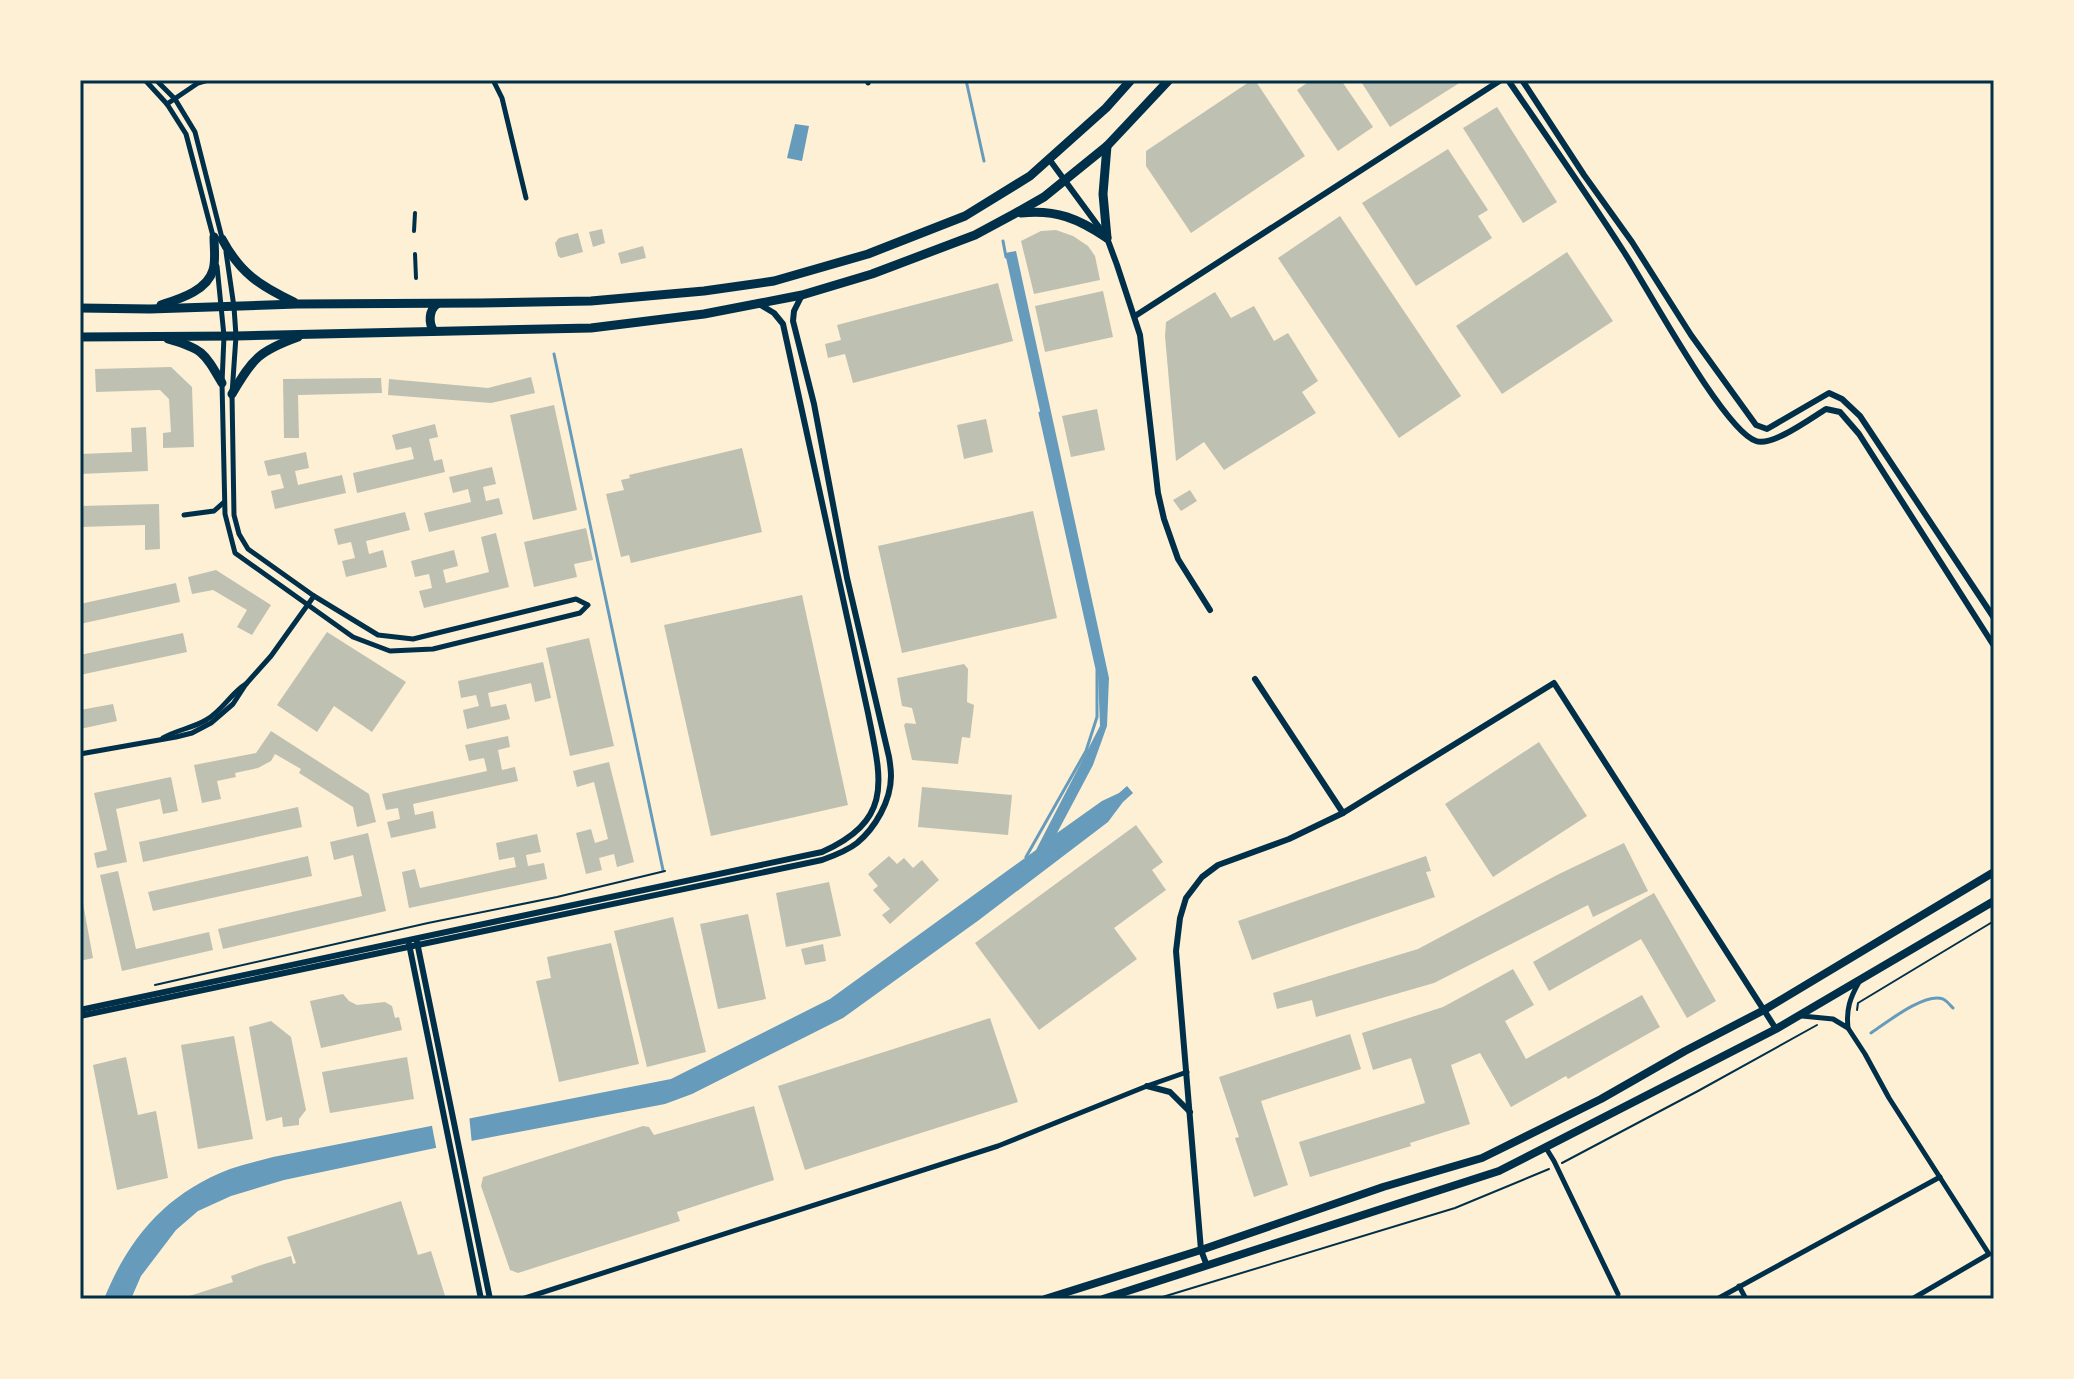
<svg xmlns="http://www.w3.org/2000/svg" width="2074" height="1379" viewBox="0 0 2074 1379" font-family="'Roboto Condensed',sans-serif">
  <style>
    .water { fill: #669bbc }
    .pier { fill: #fdf0d5 }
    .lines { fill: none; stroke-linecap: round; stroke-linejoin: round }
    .stream { stroke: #669bbc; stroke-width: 3 }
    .building { fill: #bec0b2 }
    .path { stroke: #003049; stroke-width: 2 }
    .pedestrian { stroke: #003049; stroke-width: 4 }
    .minor { stroke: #003049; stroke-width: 5 }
    .tertiary { stroke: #003049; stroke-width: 6 }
    .primary { stroke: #003049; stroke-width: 8 }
    .trunk { stroke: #003049; stroke-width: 9 }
    .neatline { fill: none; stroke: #003049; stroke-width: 3 }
  </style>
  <rect width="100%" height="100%" fill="#fdf0d5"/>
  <g class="water">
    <polygon points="795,124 809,126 802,161 787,158"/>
    <path d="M1016 251 1109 678 1107 726 1093 765 1057 833 1102 801 1119 793 1127 786 1133 793 1123 802 1108 822 979 920 843 1018 692 1094 665 1104 440 1147 284 1180 231 1196 198 1211 176 1230 141 1276 131 1299H104C129 1237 167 1193 230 1169 244 1164 259 1161 273 1157L671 1079 830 999 1036 850 1100 726 1098 673 1005 253Z"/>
  </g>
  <polygon class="pier" points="469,1114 472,1145 437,1152 431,1121"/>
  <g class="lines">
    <g class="stream">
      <polyline points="966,80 984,161"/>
      <polyline points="1003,241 1006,257"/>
      <polyline points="554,354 663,870"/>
      <polyline points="1026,857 1086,751 1097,717 1097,669 1040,413"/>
      <path d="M1871 1033C1886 1023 1925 992 1943 999 1947 1001 1950 1005 1953 1008"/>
    </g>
  </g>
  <g class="building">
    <polygon points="1252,80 1255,80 1305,156 1191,233 1146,166 1146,151"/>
    <polygon points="1311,80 1341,80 1373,127 1338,151 1297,90"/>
    <polygon points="1360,80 1464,80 1390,127"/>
    <polygon points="1497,107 1557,202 1523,223 1463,128"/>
    <polygon points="1448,149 1488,210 1478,216 1492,238 1416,286 1362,203"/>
    <polygon points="1340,216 1461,396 1399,438 1278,258"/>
    <polygon points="602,229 605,243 593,247 589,232"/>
    <polygon points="1056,230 1073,236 1088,246 1095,256 1100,280 1034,294 1021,241 1041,231"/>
    <polygon points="578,233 583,252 561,258 558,256 555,243 559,238"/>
    <polygon points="643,246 646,258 621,264 618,253"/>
    <polygon points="1567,252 1613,321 1502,394 1456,326"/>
    <polygon points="998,283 1013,341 853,383 845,354 828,358 825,344 841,340 837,325"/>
    <polygon points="1103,291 1113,337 1045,352 1035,306"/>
    <polygon points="1215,292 1231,318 1254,306 1274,341 1288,333 1318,381 1302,392 1316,413 1224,470 1204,442 1176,461 1165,336 1166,322"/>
    <polygon points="171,367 192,387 194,447 163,448 163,433 171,432 169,399 160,390 96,392 95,369"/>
    <polygon points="531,377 535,393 491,403 388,395 389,379 488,388"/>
    <polygon points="381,378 382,393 298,395 299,438 284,438 283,379"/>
    <polygon points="554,405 577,510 533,520 510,415"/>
    <polygon points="1097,409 1105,450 1071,457 1062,416"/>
    <polygon points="986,419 993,452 964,459 957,425"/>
    <polygon points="435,424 438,437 429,439 434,461 442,459 445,472 357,493 353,473 414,459 411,447 396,450 392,435"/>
    <polygon points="146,427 148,471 80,474 80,454 132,452 131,428"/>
    <polygon points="742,448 762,532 631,563 629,555 621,557 606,494 624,490 621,480 630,478 629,475"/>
    <polygon points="306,452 309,468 295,471 298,485 342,475 346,493 275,509 271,491 284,488 280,474 268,476 264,461"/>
    <polygon points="492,467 496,484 483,487 486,501 499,498 503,514 429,532 424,513 471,502 468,489 453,493 449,477"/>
    <polygon points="1190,490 1197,501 1181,511 1173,500"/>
    <polygon points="159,504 160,549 145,550 145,525 80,527 80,506"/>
    <polygon points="1033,511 1057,618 902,653 878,546"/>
    <polygon points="405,512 410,530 366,541 369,554 383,550 387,567 346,577 342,561 355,558 351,542 338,545 334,529"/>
    <polygon points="586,528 593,560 574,564 577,577 534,587 524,542"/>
    <polygon points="496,533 509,587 424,608 419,591 432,588 429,574 415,577 411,561 454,550 458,566 443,570 446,583 489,572 481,537"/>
    <polygon points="216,570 271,605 252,635 237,627 247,610 213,590 192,594 188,577"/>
    <polygon points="176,583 180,602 80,624 80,604"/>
    <polygon points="802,595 848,805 711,836 664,625"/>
    <polygon points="327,632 406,682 372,732 334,706 317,732 277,705"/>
    <polygon points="183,633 187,652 80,675 80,655"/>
    <polygon points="589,638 614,746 570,756 546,648"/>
    <polygon points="543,662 551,698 535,702 531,683 488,693 491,707 506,704 510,719 467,729 463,710 479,706 476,695 461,698 458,681"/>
    <polygon points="964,664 968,669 967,702 974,705 970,738 962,737 958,764 912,760 904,725 906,723 916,724 912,708 902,706 897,678"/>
    <polygon points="113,704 117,721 80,729 80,710"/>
    <polygon points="271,731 369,794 376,822 357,827 353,807 299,773 301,769 275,754 271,761 258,768 235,773 236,777 217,781 221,799 202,803 194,765 256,753"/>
    <polygon points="508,736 510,747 498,750 502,770 515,767 518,781 413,804 415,815 433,811 436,828 391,838 387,822 400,819 398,808 386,810 382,794 487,771 484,758 469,761 465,745"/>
    <polygon points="1539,742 1587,816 1493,877 1445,804"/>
    <polygon points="609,762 634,862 617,867 614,854 599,858 602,870 586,874 576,833 591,829 595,843 608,839 594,782 577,787 573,771"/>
    <polygon points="171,777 178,811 163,814 160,799 116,809 127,862 97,868 94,853 107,850 94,793"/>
    <polygon points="922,787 1012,795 1008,835 918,827"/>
    <polygon points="298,807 302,827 143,862 139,842"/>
    <polygon points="1136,825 1163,862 1152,870 1166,890 1114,928 1137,959 1039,1030 975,943"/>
    <polygon points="368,833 386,911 223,949 218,929 362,896 353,855 334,860 330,842"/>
    <polygon points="537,834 541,852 526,855 528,866 544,863 547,879 409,908 402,872 415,869 420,888 516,867 514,857 499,860 496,843"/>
    <polygon points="1624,843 1648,891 1593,917 1588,905 1434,983 1316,1017 1312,1000 1277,1009 1273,993 1418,949 1559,874"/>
    <polygon points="308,856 312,876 153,911 148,892"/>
    <polygon points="889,856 897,864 904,858 913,868 922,860 939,880 890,924 882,915 890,909 873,890 878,886 868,874"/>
    <polygon points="1426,856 1431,871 1426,872 1435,897 1252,960 1238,921"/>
    <polygon points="118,871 136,949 209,932 213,950 122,971 100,875"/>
    <polygon points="829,882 841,936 786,947 776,893"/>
    <polygon points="1654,893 1716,1001 1687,1018 1641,939 1549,991 1533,962"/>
    <polygon points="80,898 82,898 93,958 80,961"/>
    <polygon points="748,914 766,999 718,1009 700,924"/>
    <polygon points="673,917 706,1052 647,1067 614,931"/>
    <polygon points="611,943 639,1064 559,1082 536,981 551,978 547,957"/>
    <polygon points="823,944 826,961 805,965 801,949"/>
    <polygon points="1513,969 1534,1005 1505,1021 1526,1059 1642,995 1660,1027 1568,1079 1566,1076 1511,1107 1480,1053 1451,1065 1470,1124 1410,1143 1411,1146 1310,1177 1299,1142 1425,1103 1411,1058 1373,1070 1362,1033 1443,1007"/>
    <polygon points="343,994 349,1001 357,1005 385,1002 392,1006 395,1018 399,1017 402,1030 321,1048 310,1001"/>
    <polygon points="990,1018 1018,1102 805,1170 778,1086"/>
    <polygon points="271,1021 291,1037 306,1110 299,1119 299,1125 283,1127 282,1117 266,1121 249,1027"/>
    <polygon points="1350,1034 1361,1069 1261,1101 1288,1185 1254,1197 1235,1138 1239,1137 1219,1077"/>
    <polygon points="234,1036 253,1139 198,1149 181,1045"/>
    <polygon points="126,1057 138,1115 156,1111 168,1178 117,1190 93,1065"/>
    <polygon points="407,1057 414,1099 330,1113 322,1072"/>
    <polygon points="754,1106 774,1180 677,1212 680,1221 518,1273 510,1270 481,1186 483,1177 643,1126 649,1127 654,1135"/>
    <polygon points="401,1201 418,1255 431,1251 446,1299 180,1299 233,1282 231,1276 261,1265 291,1256 293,1264 296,1263 287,1237"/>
  </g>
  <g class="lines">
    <g class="path">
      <polyline points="155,985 428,923 557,897 665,871"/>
      <polyline points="1857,1010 1858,1003 1994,921"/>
      <polyline points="1562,1163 1698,1091 1817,1025"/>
      <polyline points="1156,1299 1455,1208 1549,1169"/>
    </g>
    <g class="pedestrian">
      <polyline points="414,231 415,213"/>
      <polyline points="415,254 416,278"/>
    </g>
    <g class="minor">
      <polyline points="145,80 167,104 186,134 213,236"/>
      <polyline points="156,80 175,99 195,132 222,238"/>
      <polyline points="493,80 502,98 526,198"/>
      <polyline points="867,80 868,83"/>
      <polyline points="167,104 198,83 208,80"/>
      <polyline points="217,266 224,336 222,383 225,514 235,553 353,637 390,651 433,649 580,613 588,605 576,599 413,639 378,635 314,596 248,549 239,534 234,515 232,394 236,336 234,307 226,252"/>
      <polyline points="184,515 214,511 223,503"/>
      <path d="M163 738C176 730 193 728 206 720 222 711 231 693 246 684"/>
      <polyline points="80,754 176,737 192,733 211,723 233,704 246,684 271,656 314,596"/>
      <path d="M1802 1016 1833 1019 1848 1028C1846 1009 1850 998 1859 982"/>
      <polyline points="1848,1028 1865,1054 1889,1098 1989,1254 1912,1299"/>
      <polyline points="1546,1148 1554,1161 1618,1294"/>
      <polyline points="1739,1286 1746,1299"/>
      <polyline points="522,1299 998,1146 1147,1086 1187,1072"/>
      <polyline points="1717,1299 1940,1177"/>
    </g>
    <g class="tertiary">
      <path d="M1508 80C1547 137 1587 194 1624 252 1647 287 1724 431 1756 441 1772 447 1811 418 1826 409L1840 412 1859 434 1994 646"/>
      <polyline points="1522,80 1584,175 1632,242 1691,335 1756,425 1767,429 1829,393 1842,399 1860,416 1994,618"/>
      <polyline points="1049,159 1107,238 1117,265 1140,335 1158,493 1164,519 1178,559 1210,610"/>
      <polyline points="1135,316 1501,80"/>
      <polyline points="1255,679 1343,813"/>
      <polyline points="417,942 490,1299"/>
      <polyline points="409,944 481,1299"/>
      <path d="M80 1010 822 852C895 819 881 779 868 713L783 324 774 313 759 304"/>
      <path d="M80 1016 822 860C833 856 847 851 857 843 875 828 891 801 891 776 891 770 890 763 889 757L847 578 814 404 793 321 794 311 802 295"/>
      <polyline points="1147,1086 1170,1092 1190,1112"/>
      <polyline points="1207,1266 1201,1250 1176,951 1180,918 1186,898 1202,877 1218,865 1289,839 1343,813 1554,683 1776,1029"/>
    </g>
    <g class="primary">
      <polyline points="1045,1299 1201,1250 1383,1187 1482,1158 1601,1099 1685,1051 1764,1010 1994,872"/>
      <polyline points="1103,1299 1499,1171 1776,1029 1994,901"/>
    </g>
    <g class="trunk">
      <polyline points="1107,146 1103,194 1107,238"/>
      <path d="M1021 213C1056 209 1079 219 1107 238"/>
      <path d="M222 239C240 273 260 286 294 302"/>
      <path d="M161 305C179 299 207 291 213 270 216 261 214 247 214 237"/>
      <polyline points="80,308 150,309 297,304 481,303 591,301 704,291 774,281 868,254 965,216 1030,176 1106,108 1131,80"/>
      <path d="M434 331C428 323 429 310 437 304"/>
      <polyline points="80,337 236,336 591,328 704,314 802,295 872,274 975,235 1014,214 1044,197 1107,146 1169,80"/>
      <path d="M168 339C203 349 204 352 222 383"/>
      <path d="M232 394C253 358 259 351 298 337"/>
    </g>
  </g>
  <rect width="2074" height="1379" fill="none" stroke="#fdf0d5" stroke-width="164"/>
  <rect x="82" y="82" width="1910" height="1215" class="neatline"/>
</svg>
